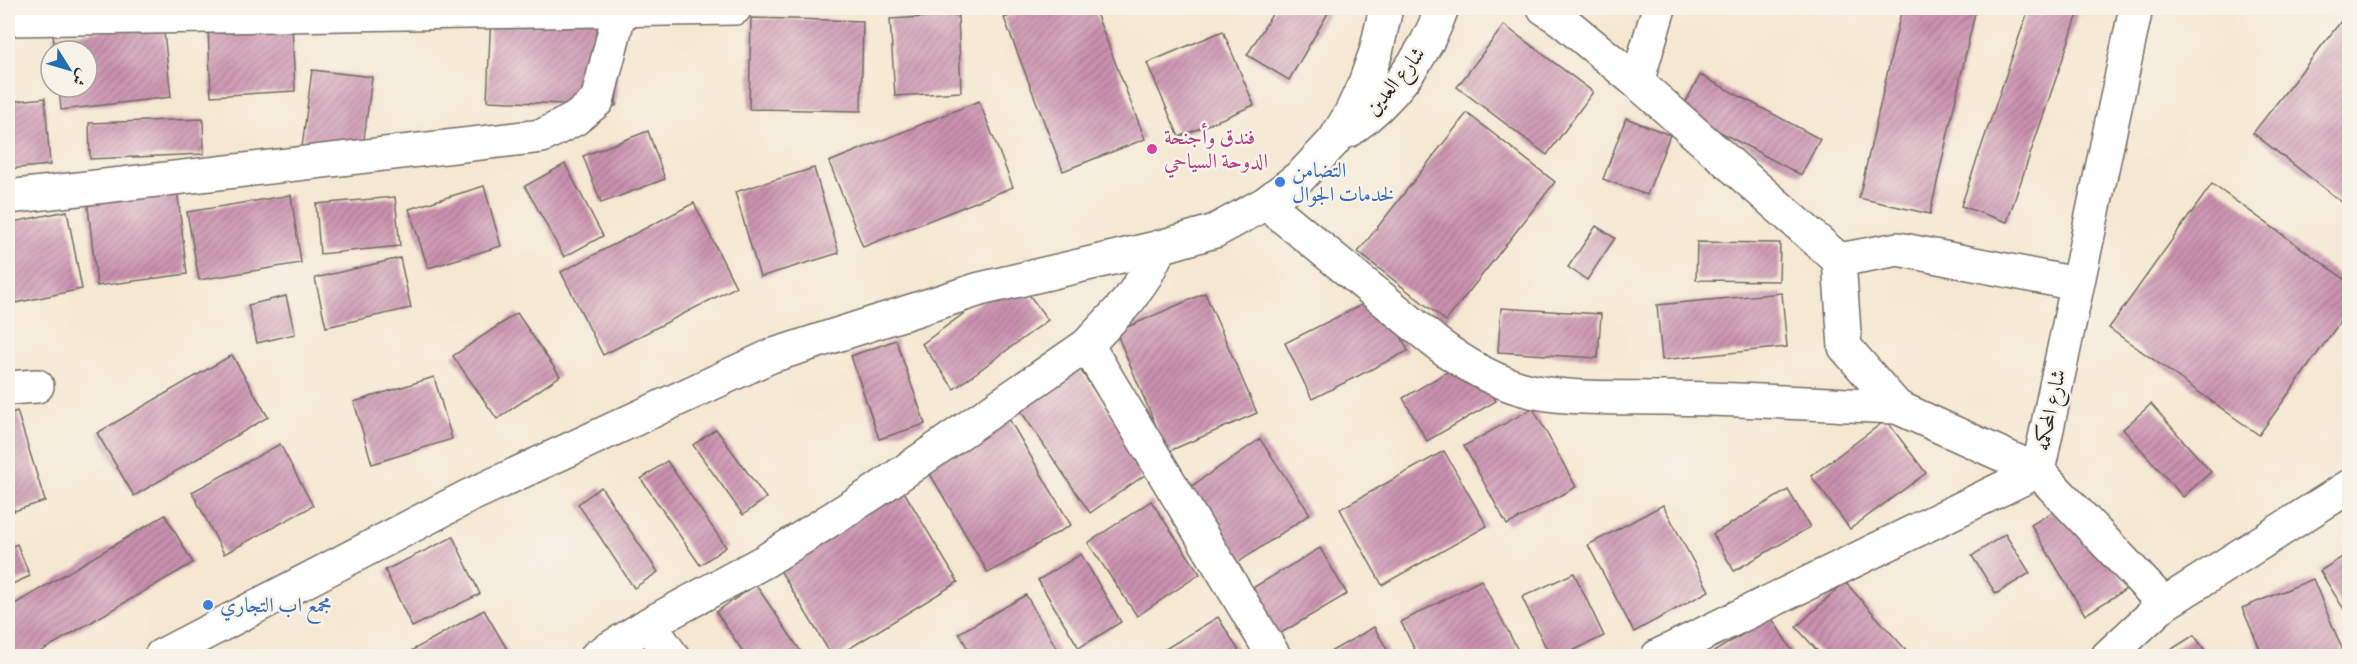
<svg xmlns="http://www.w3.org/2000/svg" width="2357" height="664" viewBox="0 0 2357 664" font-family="Alegreya,Amiri,serif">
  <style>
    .building { fill: url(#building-hatch) }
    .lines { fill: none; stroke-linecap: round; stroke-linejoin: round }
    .street-casing { stroke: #726d65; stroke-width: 36 }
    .primary-casing { stroke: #726d65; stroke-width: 36 }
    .street { stroke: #fff; stroke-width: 33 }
    .primary { stroke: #fff; stroke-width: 33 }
    .hotel-dot { fill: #d1479c; stroke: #f7f3e8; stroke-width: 2 }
    .shop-dot { fill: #3f7fe0; stroke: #f7f3e8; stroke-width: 2 }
    .labels { text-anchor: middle; stroke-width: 5; stroke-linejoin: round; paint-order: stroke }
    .street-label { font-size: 21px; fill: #2b2b2b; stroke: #f7f3e8 }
    .hotel-label { font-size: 21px; fill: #b23c85; stroke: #f7f3e8; text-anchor: start }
    .shop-label { font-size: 21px; fill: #366cbe; stroke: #f7f3e8; text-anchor: start }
  </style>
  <defs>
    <pattern id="building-hatch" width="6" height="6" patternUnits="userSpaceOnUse" patternTransform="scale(1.5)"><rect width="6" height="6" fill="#ca92af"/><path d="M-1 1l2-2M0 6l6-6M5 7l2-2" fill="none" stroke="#a4778f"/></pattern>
  </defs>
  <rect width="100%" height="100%" fill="#f7f3e8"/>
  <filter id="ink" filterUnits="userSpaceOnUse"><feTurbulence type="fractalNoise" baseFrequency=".0167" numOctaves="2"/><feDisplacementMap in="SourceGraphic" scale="12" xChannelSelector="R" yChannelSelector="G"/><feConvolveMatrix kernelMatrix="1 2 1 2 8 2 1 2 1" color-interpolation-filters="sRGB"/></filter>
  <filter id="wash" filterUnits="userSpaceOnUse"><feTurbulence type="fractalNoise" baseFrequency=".008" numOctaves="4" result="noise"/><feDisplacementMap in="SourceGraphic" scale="24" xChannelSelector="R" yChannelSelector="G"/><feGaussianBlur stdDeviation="1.35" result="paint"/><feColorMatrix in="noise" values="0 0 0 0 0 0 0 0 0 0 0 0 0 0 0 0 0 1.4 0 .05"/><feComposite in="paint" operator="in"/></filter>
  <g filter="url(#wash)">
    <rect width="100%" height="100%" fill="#f5e7d1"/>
    <g id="blocks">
      <g class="building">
        <polygon points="1032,8 1094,8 1145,139 1063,171 1004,18"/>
        <polygon points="1276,8 1331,8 1289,80 1247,55"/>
        <polygon points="1902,8 1976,8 1930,214 1859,198"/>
        <polygon points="2029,8 2080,8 2007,222 1961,206"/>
        <polygon points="2350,10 2350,205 2348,207 2253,133"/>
        <polygon points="491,13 619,18 616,106 487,101"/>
        <polygon points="958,15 961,92 895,96 890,19"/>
        <polygon points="751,18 863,21 861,111 749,109"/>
        <polygon points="163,23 171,97 61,110 59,87 87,87 87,51 55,51 53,36"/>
        <polygon points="292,23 295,91 211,96 208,28"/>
        <polygon points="1504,25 1593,92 1547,155 1457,87"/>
        <polygon points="1223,31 1254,105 1179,137 1147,63"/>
        <polygon points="312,70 372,77 361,162 301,155"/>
        <polygon points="1700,75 1820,139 1801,175 1681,111"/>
        <polygon points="45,98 50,165 8,169 8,102"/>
        <polygon points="979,101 1013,187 863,247 829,162"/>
        <polygon points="1467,113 1555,182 1446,321 1358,252"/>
        <polygon points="1626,118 1670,135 1647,195 1603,179"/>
        <polygon points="203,119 204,154 90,159 89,123"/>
        <polygon points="648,131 665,179 601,203 583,156"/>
        <polygon points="565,164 603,236 564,257 525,186"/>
        <polygon points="814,168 839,253 760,277 735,192"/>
        <polygon points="2212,184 2350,283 2350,308 2259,435 2109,328"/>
        <polygon points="484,186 501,246 428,268 409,209"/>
        <polygon points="177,188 187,274 97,286 87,198"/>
        <polygon points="291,195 301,263 199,280 187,212"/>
        <polygon points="395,197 400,246 320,254 316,204"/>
        <polygon points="694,203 736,287 603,355 561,272"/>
        <polygon points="67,211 82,289 10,304 8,291 8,223"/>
        <polygon points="1596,226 1615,238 1587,280 1568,267"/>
        <polygon points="1697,242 1780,243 1779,281 1696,280"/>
        <polygon points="400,258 411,308 326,327 315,278"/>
        <polygon points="1015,276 1048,320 954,389 922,344"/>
        <polygon points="1205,293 1257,413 1167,452 1116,332"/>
        <polygon points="1782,293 1787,347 1662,360 1657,305"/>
        <polygon points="1381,295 1408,351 1312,399 1285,343"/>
        <polygon points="286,296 295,334 257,343 248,305"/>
        <polygon points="1501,308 1601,314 1598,358 1498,352"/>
        <polygon points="517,313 560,376 497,419 453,356"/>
        <polygon points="896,340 925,424 879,439 851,356"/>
        <polygon points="232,355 268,417 134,496 97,433"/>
        <polygon points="1471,358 1496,401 1427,441 1403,398"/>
        <polygon points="1078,366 1149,472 1090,513 1018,407"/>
        <polygon points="434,377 452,439 372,464 354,402"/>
        <polygon points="2151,404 2211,472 2183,497 2123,429"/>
        <polygon points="1533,408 1576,487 1507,525 1464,446"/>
        <polygon points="17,411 45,501 14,511 8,489 8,414"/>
        <polygon points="1009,419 1071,525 988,573 926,467"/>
        <polygon points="1886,420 1926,473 1850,529 1811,476"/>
        <polygon points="716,429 766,498 743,515 693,445"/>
        <polygon points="1260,439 1310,514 1236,564 1186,490"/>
        <polygon points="280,444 313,506 224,554 192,492"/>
        <polygon points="1444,451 1487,526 1382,585 1340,509"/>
        <polygon points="667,461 726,547 700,565 641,479"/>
        <polygon points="900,485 958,582 837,656 832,656 775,562"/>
        <polygon points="601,487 658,572 634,588 578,504"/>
        <polygon points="1788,490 1810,527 1734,571 1713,534"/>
        <polygon points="2074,499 2128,588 2085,615 2031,525"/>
        <polygon points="1151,501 1200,574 1137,616 1088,543"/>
        <polygon points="1663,505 1709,591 1634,632 1588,545"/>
        <polygon points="165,515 193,563 33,656 8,656 8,608"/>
        <polygon points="2005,534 2030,573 1996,594 1972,556"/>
        <polygon points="453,537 480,594 412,627 385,570"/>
        <polygon points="17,544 30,576 8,586 8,548"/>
        <polygon points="1320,548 1347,594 1271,639 1244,593"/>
        <polygon points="2350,552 2350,619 2320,571"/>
        <polygon points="1081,554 1121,622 1079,648 1038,580"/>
        <polygon points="1574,573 1604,636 1562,656 1550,656 1522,597"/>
        <polygon points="2313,579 2345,656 2263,656 2242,608"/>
        <polygon points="1481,580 1521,656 1418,656 1401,622"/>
        <polygon points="1845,582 1906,650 1899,656 1822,656 1796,627"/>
        <polygon points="756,585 804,656 746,656 716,612"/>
        <polygon points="1026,595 1061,656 972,656 959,633"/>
        <polygon points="484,610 511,656 402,656"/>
        <polygon points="1218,617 1242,656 1166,656 1162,651"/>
        <polygon points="1771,617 1793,652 1785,656 1707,656"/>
        <polygon points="1374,627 1391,656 1323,656"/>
        <polygon points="2194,635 2209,656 2161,656"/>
      </g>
    </g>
  </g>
  <g filter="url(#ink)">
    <use href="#blocks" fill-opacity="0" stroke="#726d65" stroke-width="1.5"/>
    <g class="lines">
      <g class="street-casing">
        <g id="street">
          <polyline points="1544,8 1563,21 1637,82 1839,260 1845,347 1897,407 2038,471 2164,604"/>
          <polyline points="8,19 735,8"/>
          <polyline points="1637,82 1659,8"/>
          <polyline points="8,197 542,136 575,119 597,101 620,10"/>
          <path d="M1266 203 1435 342C1465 365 1498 385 1536 392 1579 400 1621 397 1664 398 1741 399 1819 404 1897 407"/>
          <polyline points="1839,260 1898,249 2076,284"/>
          <polyline points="1087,345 1274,656"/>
          <polyline points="8,388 37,386"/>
          <polyline points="649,624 672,656"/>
          <polyline points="597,656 649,624 765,561 873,493 1087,345 1129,300 1146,275 1160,247"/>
          <polyline points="1658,656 2038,471 2136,8"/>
          <polyline points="2108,656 2164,604 2350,486"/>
        </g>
      </g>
      <g class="primary-casing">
        <g id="primary">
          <path d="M1348 131C1390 102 1425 57 1442 8"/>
          <polyline points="161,656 469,496 771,356 980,289 1160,247 1215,231 1266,203 1302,175 1334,141 1351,113 1365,83 1376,52 1386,8"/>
        </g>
      </g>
      <use href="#street" class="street"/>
      <use href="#primary" class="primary"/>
    </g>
  </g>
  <circle class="hotel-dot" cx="1152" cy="149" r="6"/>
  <g class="shop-dot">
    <circle cx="1280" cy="182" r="6"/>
    <circle cx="208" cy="605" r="6"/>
  </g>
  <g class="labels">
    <g class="street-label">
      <text transform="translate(1395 81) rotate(-51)" y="7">شارع العدين</text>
      <text transform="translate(2050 410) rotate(-78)" y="7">شارع المحكمه</text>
    </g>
    <g class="hotel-label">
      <text x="1164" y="144">فندق وأجنحة<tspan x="1164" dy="24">الدوحة السياحي</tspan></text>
    </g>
    <g class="shop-label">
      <text x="1292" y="177">التضامن<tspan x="1292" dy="24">لخدمات الجوال</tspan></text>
      <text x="220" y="612">مجمع اب التجاري</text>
    </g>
  </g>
  <rect width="2357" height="664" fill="none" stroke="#f7f3e8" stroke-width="30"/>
  <g transform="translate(69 69) rotate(127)"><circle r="28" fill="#f7f3e8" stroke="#a5a39c" stroke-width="1.5"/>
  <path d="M0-4.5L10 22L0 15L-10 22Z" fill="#1f6fb2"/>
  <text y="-9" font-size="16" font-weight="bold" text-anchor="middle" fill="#2b2b2b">ش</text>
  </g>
</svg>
